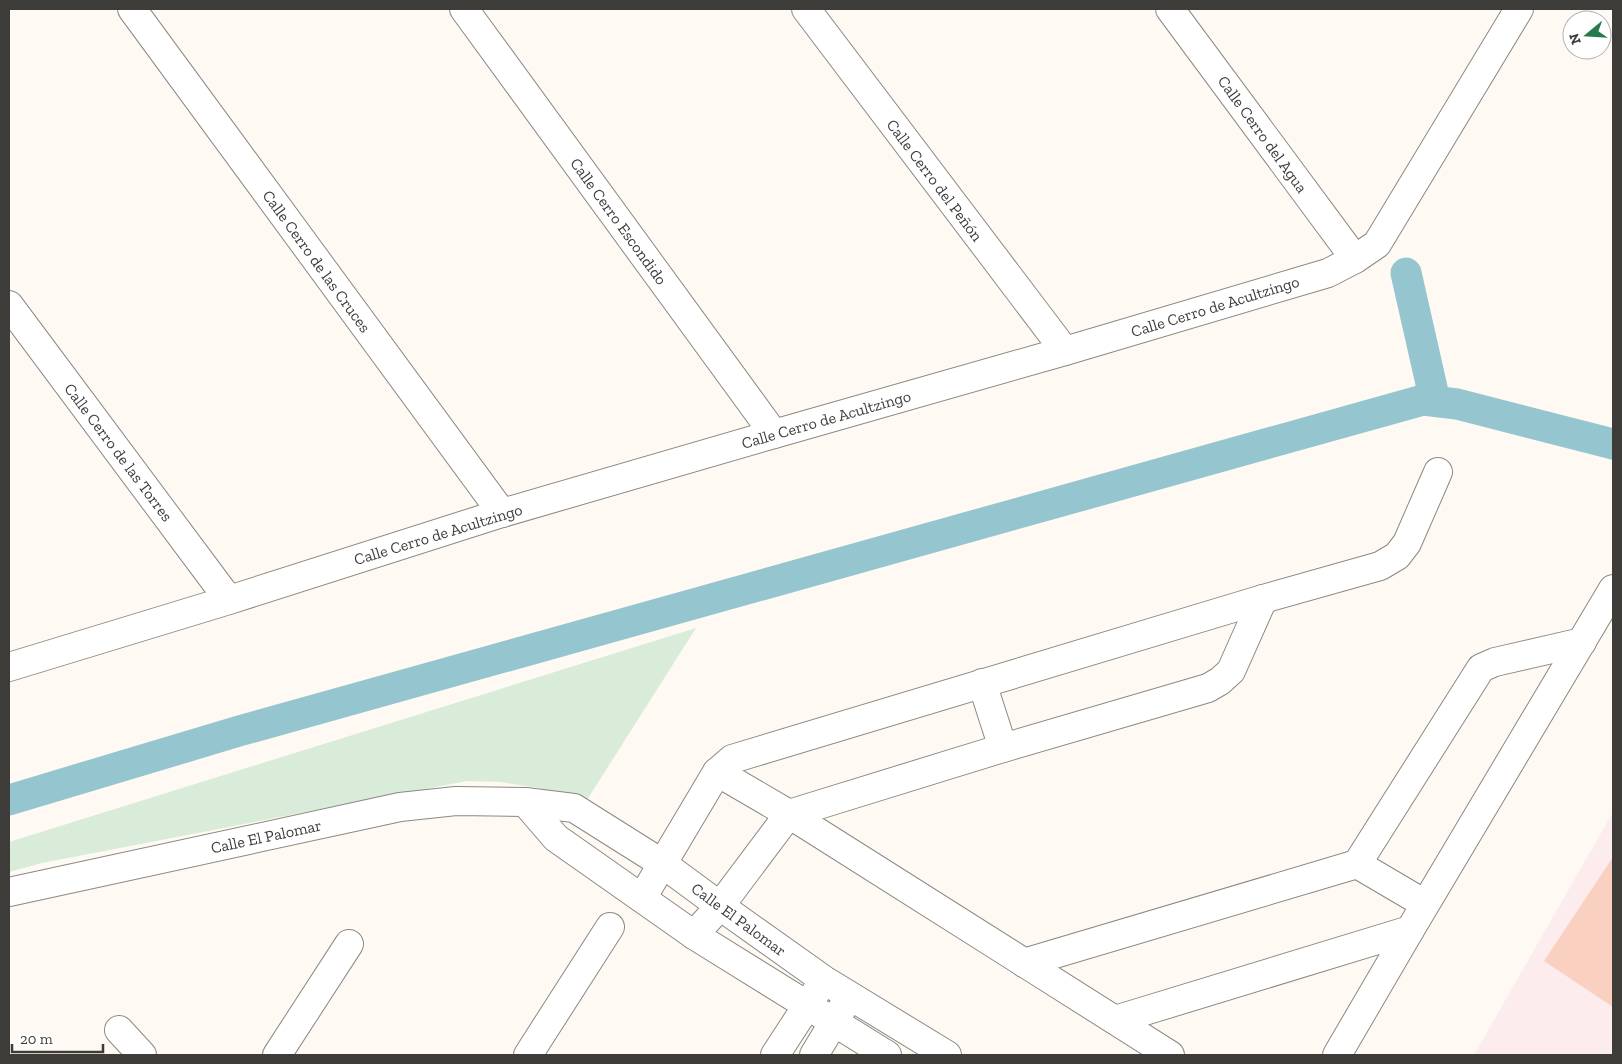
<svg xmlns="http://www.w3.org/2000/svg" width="1622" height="1064" viewBox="0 0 1622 1064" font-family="'Zilla Slab',serif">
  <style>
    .commercial { fill: #fceced }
    .green { fill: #d8ecd9 }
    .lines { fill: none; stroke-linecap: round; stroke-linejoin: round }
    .canal { stroke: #95c5ce; stroke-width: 31 }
    .building { fill: #fad1c0 }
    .street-casing { stroke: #8c8882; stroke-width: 30 }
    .street { stroke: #fff; stroke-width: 28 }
    .labels { text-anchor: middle; stroke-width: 4.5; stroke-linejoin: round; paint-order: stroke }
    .street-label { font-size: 16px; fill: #3e3c39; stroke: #fff }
  </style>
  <rect width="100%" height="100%" fill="#fefaf3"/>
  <polygon class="commercial" points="1613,812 1613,1055 1474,1055"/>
  <polygon class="green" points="696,628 585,803 538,788 501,782 467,781 42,863 9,872 9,842"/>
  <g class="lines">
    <g class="canal">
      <polyline points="1406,273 1435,401"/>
      <polyline points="9,800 239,731 1423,400 1457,404 1613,444"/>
    </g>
  </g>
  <polygon class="building" points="1613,857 1613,1007 1544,961"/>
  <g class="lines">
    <g class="street-casing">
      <g id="street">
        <polyline points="132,9 502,513"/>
        <polyline points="464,9 774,434"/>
        <polyline points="806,9 1065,351"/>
        <polyline points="1170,9 1355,259"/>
        <polyline points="9,305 229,600"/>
        <polyline points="9,667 229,600 502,513 774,434 1065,351 1328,273 1355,259 1377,244 1519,9"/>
        <polyline points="982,683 1003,748"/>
        <polyline points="717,772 789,814 1170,1055"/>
        <polyline points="525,802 556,838 694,935 887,1055"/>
        <polyline points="1357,864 1481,668 1495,662 1582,642"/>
        <polyline points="9,892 400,807 456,801 525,802 574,808 663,864 720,906 824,980 947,1055"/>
        <polyline points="642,898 717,772 732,759 1263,599 1380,566 1397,556 1407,543 1438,472"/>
        <polyline points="694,935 720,906 789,814 1003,748 1208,688 1220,681 1231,671 1263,599"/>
        <polyline points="1024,963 1357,864 1425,904"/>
        <polyline points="1115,1020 1410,930"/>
        <polyline points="119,1030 142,1055"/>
        <polyline points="277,1055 349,944"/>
        <polyline points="528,1055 610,927"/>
        <polyline points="775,1055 818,989"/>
        <polyline points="814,1055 843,1007"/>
        <polyline points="1337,1055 1410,930 1613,589"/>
      </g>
    </g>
    <use href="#street" class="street"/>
  </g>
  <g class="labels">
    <g class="street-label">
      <text transform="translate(1263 134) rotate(54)" y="6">Calle Cerro del Agua</text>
      <text transform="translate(935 180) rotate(53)" y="6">Calle Cerro del Peñón</text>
      <text transform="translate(619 221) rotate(54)" y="6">Calle Cerro Escondido</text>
      <text transform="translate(317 261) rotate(54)" y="6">Calle Cerro de las Cruces</text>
      <text transform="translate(1215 306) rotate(-17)" y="6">Calle Cerro de Acultzingo</text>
      <text transform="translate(826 419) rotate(-16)" y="6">Calle Cerro de Acultzingo</text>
      <text transform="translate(119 452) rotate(53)" y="6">Calle Cerro de las Torres</text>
      <text transform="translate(438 534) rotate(-17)" y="6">Calle Cerro de Acultzingo</text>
      <text transform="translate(266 836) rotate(-12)" y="6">Calle El Palomar</text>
      <text transform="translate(739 919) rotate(36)" y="6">Calle El Palomar</text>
    </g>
  </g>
  <rect width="1622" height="1064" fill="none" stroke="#3e3c39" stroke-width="20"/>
  <g transform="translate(1587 35) rotate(252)"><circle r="24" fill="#ffffff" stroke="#b2b1b0"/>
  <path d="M0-4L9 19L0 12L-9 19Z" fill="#287a4b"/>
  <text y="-8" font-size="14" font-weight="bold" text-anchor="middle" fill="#3e3c39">N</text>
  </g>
  <path d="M12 1044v8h91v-8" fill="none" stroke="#3e3c39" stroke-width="2.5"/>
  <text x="20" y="1044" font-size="15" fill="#3e3c39" stroke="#ffffff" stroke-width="4" paint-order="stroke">20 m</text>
</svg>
